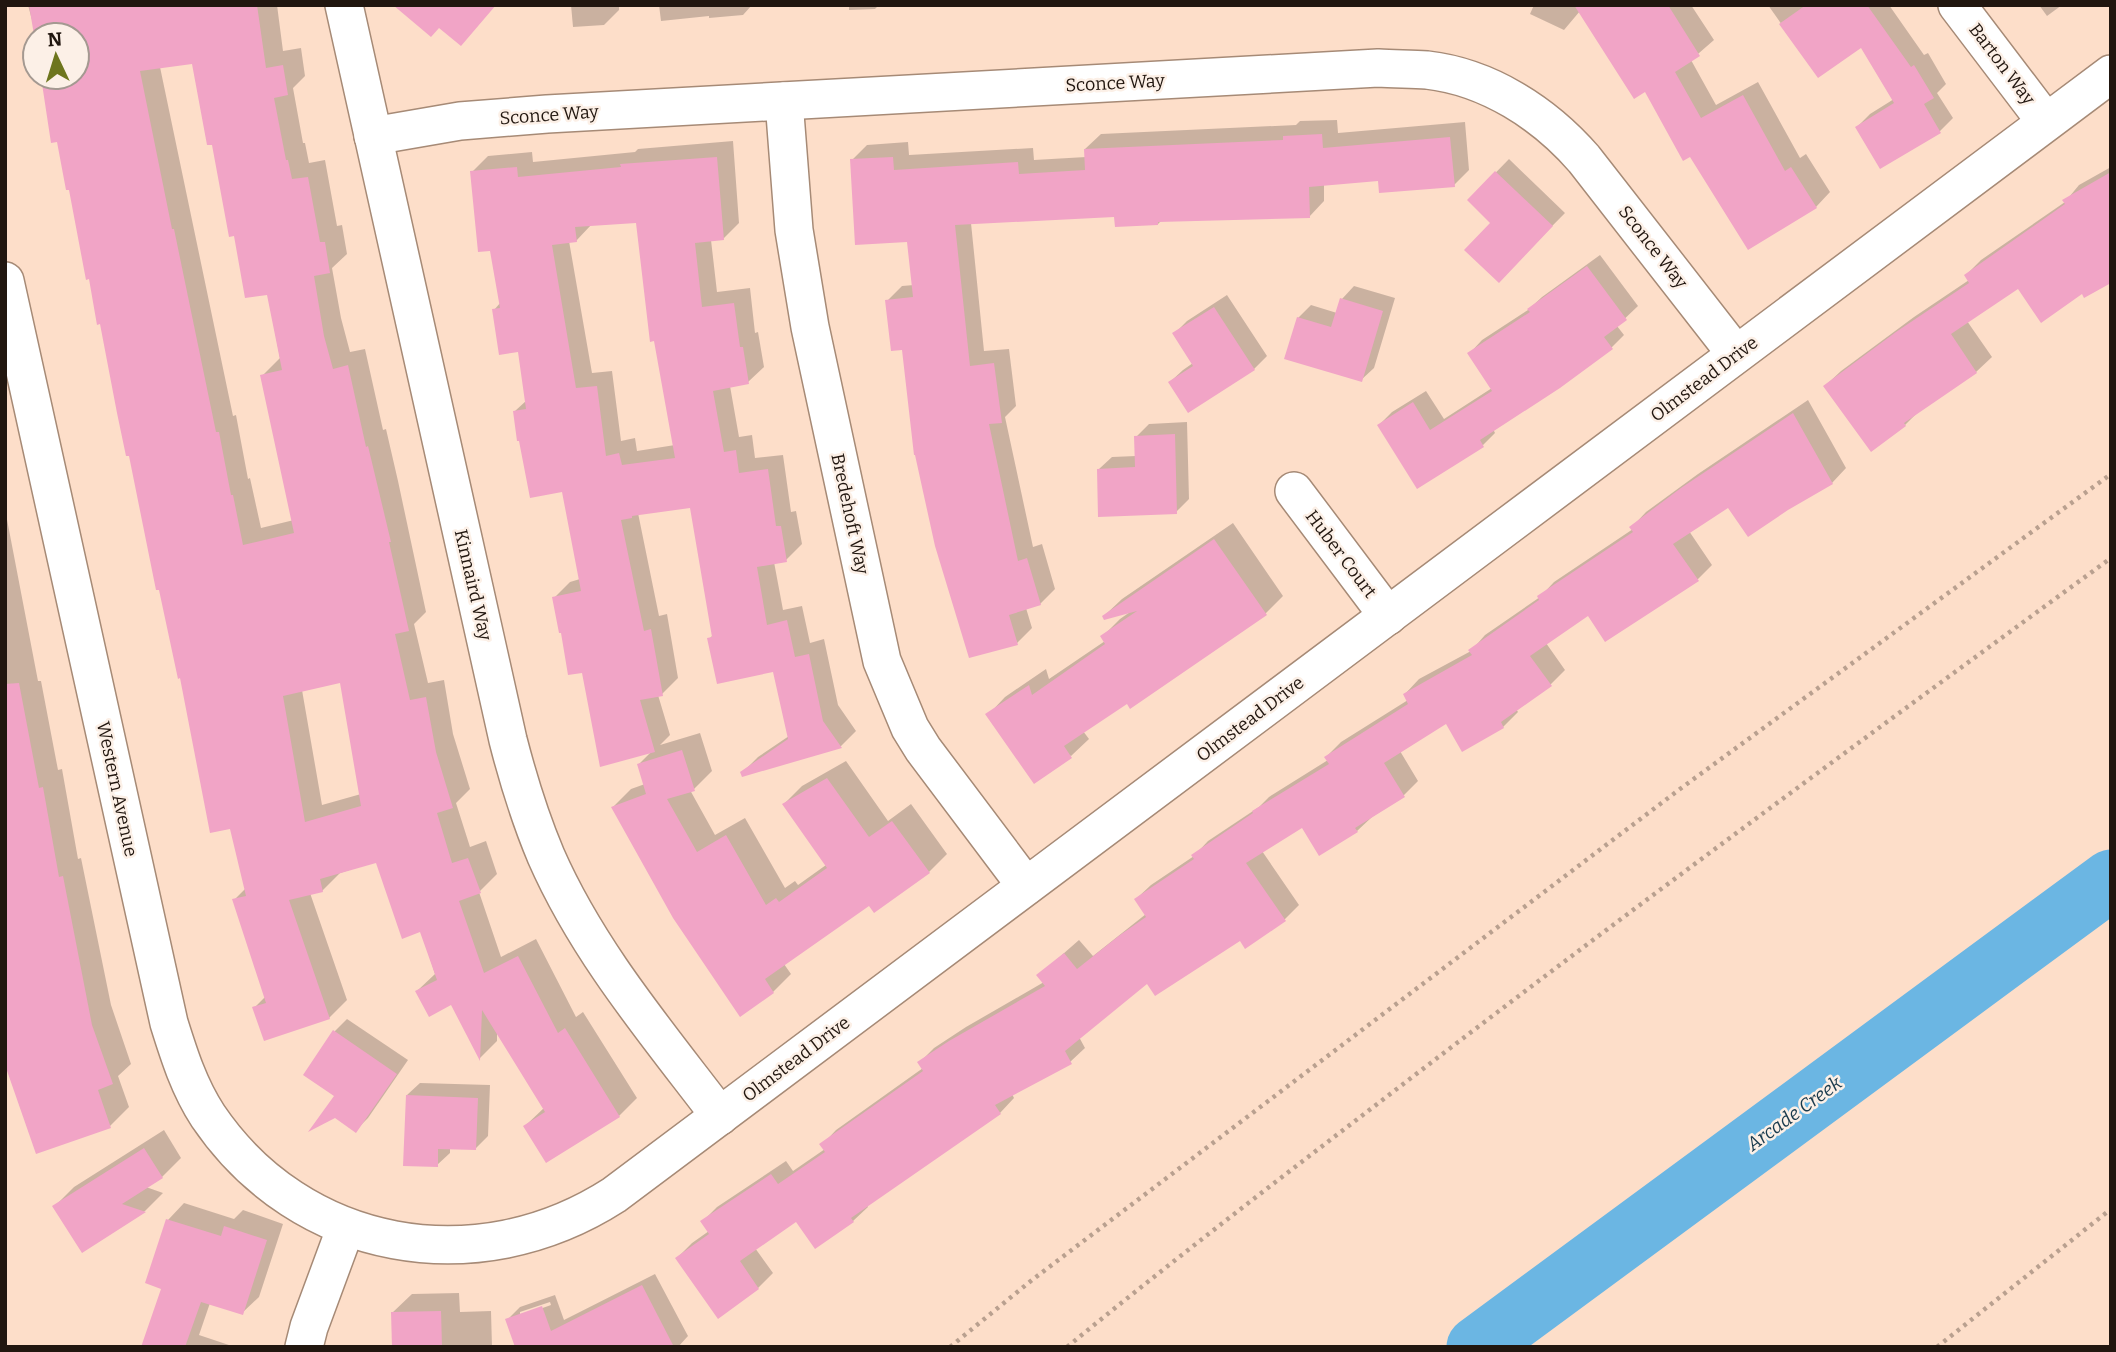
<svg xmlns="http://www.w3.org/2000/svg" width="2116" height="1352" viewBox="0 0 2116 1352" font-family="Bitter,serif">
  <style>
    .shadow { fill: #0003; fill-rule: evenodd }
    .lines { fill: none; stroke-linecap: round; stroke-linejoin: round }
    .river { stroke: #6bb6e3; stroke-width: 61 }
    .building { fill: #f1a4c6; fill-rule: evenodd }
    .minor-casing { stroke: #a68a76; stroke-width: 40 }
    .path { stroke: #b9a08f; stroke-width: 4.5; stroke-dasharray: 3.5 5; stroke-linecap: butt }
    .minor { stroke: #fff; stroke-width: 37 }
    .labels { text-anchor: middle; stroke-width: 5; stroke-linejoin: round; paint-order: stroke }
    .street-label { font-size: 18px; fill: #21160f; stroke: #fcf0e7 }
    .water-label { font-size: 19px; font-style: italic; fill: #193a4d; stroke: #fcf0e7 }
  </style>
  <rect width="100%" height="100%" fill="#fddec9"/>
  <g class="shadow">
    <path d="M28 5H277L283 51 301 48 305 76 293 88 303 143H305L309 163 325 160 337 226 342 225 347 254 332 268 341 318 350 352 365 349 383 430 386 429 398 481 426 612 414 624 428 683 444 680 453 734 470 789 456 803 470 847 486 841 497 874 479 892 501 957 536 939 576 1017 583 1012 637 1098 619 1116 525 1126 545 1107 497 1031V1041L480 1058 452 1003 417 991 435 974 421 930 377 861 340 873 322 891 310 893 347 1000 329 1018 254 1008 266 996 234 900 246 888 231 827 182 676 45 77H77V35H36ZM194 62 235 234 268 293 280 358 262 376 294 520 261 528 250 478 248 479 236 415 233 416 160 67ZM341 681 361 794 322 805 302 690Z"/>
    <polygon points="571,5 619,5 619,10 604,25 573,27"/>
    <polygon points="659,5 752,5 743,15 709,18 709,16 661,21"/>
    <polygon points="849,5 879,5 875,9 849,10"/>
    <polygon points="1534,5 1691,5 1714,40 1691,60 1716,105 1758,82 1800,158 1806,154 1830,192 1816,207 1691,155 1646,89 1580,11 1564,30 1530,14"/>
    <polygon points="1768,5 1889,5 1924,55 1928,53 1946,84 1937,93 1953,118 1940,131 1857,127 1870,114 1894,99 1861,45 1818,76"/>
    <polygon points="2039,5 2062,5 2047,16"/>
    <polygon points="1337,120 1338,133 1465,122 1469,170 1454,185 1380,179 1324,184 1324,201 1309,217 1161,221 1158,224 1116,215 971,223 984,351 1009,349 1016,406 1005,417 1033,547 1042,544 1055,589 1040,604 1026,608 1032,628 1017,643 903,348 887,301 902,286 914,285 909,240 852,160 867,145 908,142 909,155 1033,148 1034,160 1086,157 1085,149 1101,134 1296,125 1300,121"/>
    <path d="M733 141 739 223 723 239 711 240 717 292 750 288 755 333 758 332 764 367 748 382 730 386 739 437 752 435 755 458 783 455 791 512 796 511 802 544 786 560 774 562 783 610 802 606 810 643 824 639 838 705 856 731 841 746 743 774 742 773 758 757 789 736 774 669 709 639 714 634 691 506 638 513 659 616 667 614 678 678 662 694 658 695 670 735 660 745 700 733 712 771 694 789 690 790 715 835 745 818 785 888 795 881 798 885 826 865 784 804 802 786 846 761 888 821 911 804 947 854 929 872 870 904 784 964 791 974 773 992 741 1014 613 807 631 789 645 784 639 764 651 752 583 671 554 598 570 582 580 579 563 490 515 411 527 400 520 350 494 310 501 302 492 249 472 172 488 156 532 152 533 162 635 152 638 149ZM637 221 675 445 637 451 635 438 621 441 612 371 592 373 569 241H576L592 224Z"/>
    <polygon points="1509,159 1565,213 1499,280 1493,223 1469,200"/>
    <polygon points="2111,167 2111,281 2083,292 2018,287 1967,321 1992,357 1976,372 1919,411 1905,425 1825,386 1841,371 1914,317 1969,280 1966,275 1981,260 2065,202 2079,185"/>
    <polygon points="1600,255 1638,306 1617,326 1624,335 1611,348 1493,429 1495,433 1483,445 1379,425 1392,412 1426,391 1444,419 1492,388 1470,353 1482,340 1528,310 1542,297"/>
    <polygon points="1354,286 1395,298 1374,368 1361,380 1298,318 1311,305 1337,313 1342,299"/>
    <polygon points="1227,295 1267,356 1254,369 1170,382 1183,370 1193,363 1174,334 1187,321"/>
    <polygon points="1808,400 1846,468 1832,483 1729,505 1689,531 1712,565 1698,579 1605,639 1588,613 1546,643 1565,670 1550,685 1516,709 1518,712 1503,727 1447,721 1400,751 1418,781 1404,795 1372,817 1357,831 1302,826 1262,851 1299,905 1285,919 1148,981 1079,1037 1085,1048 1070,1062 1012,1094 1014,1098 1000,1113 867,1205 868,1207 853,1221 815,1247 796,1219 755,1248 773,1273 758,1288 718,1316 677,1258 692,1243 709,1231 703,1221 717,1207 786,1161 793,1171 825,1149 822,1145 836,1130 923,1068 919,1063 934,1048 966,1027 1044,982 1039,975 1079,940 1093,956 1146,914 1136,899 1151,885 1194,856 1208,841 1259,807 1269,797 1328,760 1326,757 1341,742 1408,700 1405,694 1419,679 1471,651 1485,635 1540,597 1554,582 1633,529 1632,527 1646,512 1698,474"/>
    <polygon points="1187,422 1189,499 1176,512 1099,469 1112,457 1136,456 1136,437 1149,424"/>
    <polygon points="5,509 38,681 41,681 58,770 62,769 78,859 81,858 111,1005 131,1064 118,1076 129,1107 110,1126 5,1059"/>
    <polygon points="1233,523 1283,596 1265,614 1083,731 1089,739 1071,756 988,715 1005,697 1046,669 1049,679 1105,641 1102,637 1120,619 1130,612 1104,616 1122,599"/>
    <polygon points="347,1019 408,1060 368,1118 355,1131 336,1095 335,1031"/>
    <polygon points="420,1083 490,1085 488,1136 476,1148 450,1148 450,1153 437,1165 407,1095"/>
    <polygon points="164,1130 181,1158 162,1177 146,1187 163,1193 145,1211 83,1251 55,1206 74,1187"/>
    <polygon points="184,1203 234,1219 243,1210 283,1224 259,1297 242,1313 210,1303 199,1335 235,1347 143,1347 163,1288 168,1220"/>
    <path d="M655 1274 688 1336 678 1347H517L507 1320 520 1307 555 1295 564 1320ZM550 1302 551 1305 520 1316V1312Z"/>
    <polygon points="459,1293 460,1312 491,1311 492,1347 393,1347 392,1313 412,1294"/>
  </g>
  <g class="lines">
    <polyline class="river" points="1477,1347 2111,880"/>
  </g>
  <g class="building">
    <path d="M29 5H257L266 68 283 65 288 95 274 98 286 160H288L292 179 308 177 320 242H325L330 273 314 276 324 336 333 369 348 365 366 447 368 446 391 542H389L409 631 395 634 410 700 426 697 436 752 453 808 437 813 452 863 468 858 481 893 459 901 484 973 518 956 558 1033 565 1028 620 1117 546 1163 523 1126 545 1112 482 1010 480 1061 451 1005 429 1017 415 991 437 980 420 932 402 939 376 863 320 879 323 892 289 900 330 1019 264 1041 252 1007 266 1003 232 899 246 896 230 829 210 833 180 678 178 679 159 590H156L129 456H126L117 413 100 324 97 325 89 279 86 280 69 190H66L57 142 51 143 41 77H77V35H35V41ZM192 64 207 145H212L229 237 234 236 245 298 267 295 282 370 260 375 294 533 243 545 233 495H231L219 432H216L174 229H172L140 71ZM340 683 361 806 305 822 283 696Z"/>
    <polygon points="393,5 496,5 461,46 439,28 431,37"/>
    <polygon points="1574,5 1668,5 1700,56 1675,72 1701,118 1743,95 1785,171 1791,167 1817,208 1748,250 1690,157 1683,161 1645,92 1634,99"/>
    <polygon points="1806,5 1867,5 1911,67 1914,65 1934,98 1924,104 1941,133 1880,169 1855,127 1894,103 1861,48 1818,78 1779,24"/>
    <polygon points="1322,134 1323,148 1450,137 1455,187 1379,193 1378,181 1309,187 1310,218 1158,222 1158,225 1115,227 1114,217 955,225 970,366 994,363 1002,423 989,424 1018,561 1027,558 1041,605 1009,615 1018,645 969,658 935,546 915,455 914,455 902,350 891,351 885,300 913,297 907,242 855,245 850,159 893,157 894,170 1018,162 1019,174 1085,170 1084,149 1283,140 1283,136"/>
    <path d="M717 157 724 240 695 243 702 307 734 303 740 347H743L749 384 713 391 724 452 736 450 739 473 768 469 776 526H781L787 562 757 567 767 625 787 620 795 657 809 654 823 721 842 748 742 777 740 772 788 739 773 672 717 684 707 638 712 637 690 508 632 516V518L621 520 644 631 651 629 663 696 640 700 655 752 600 767 582 673 568 675 561 633H559L552 597 581 591 562 492 530 498 519 441H517L513 411 526 409 518 352 499 355 492 309 500 308 490 251 478 252 470 171 517 167 518 177 621 167 620 164ZM636 223 650 342 654 341 675 458 622 465 619 453 606 456 597 386 576 388 552 245 577 242 575 227Z"/>
    <polygon points="1495,171 1553,226 1499,283 1464,250 1490,223 1467,200"/>
    <polygon points="2111,172 2111,283 2084,298 2082,294 2041,323 2018,289 1951,334 1977,373 1904,423 1906,426 1871,452 1823,386 1896,332 1969,283 1964,275 2065,204 2062,200"/>
    <polygon points="1587,266 1627,320 1604,337 1613,349 1560,388 1480,440 1484,447 1417,489 1377,425 1413,402 1430,430 1492,391 1467,353 1530,312 1527,309"/>
    <polygon points="1340,298 1383,311 1362,382 1284,359 1297,317 1331,327"/>
    <polygon points="1214,307 1255,370 1188,413 1168,382 1193,366 1172,333"/>
    <polygon points="1793,413 1833,484 1788,510 1748,537 1728,508 1673,544 1699,581 1605,642 1588,616 1530,656 1552,686 1501,722 1504,728 1462,752 1446,724 1384,763 1405,797 1355,828 1358,832 1319,856 1302,828 1246,863 1286,921 1245,949 1240,941 1155,996 1147,984 1065,1051 1072,1064 995,1105 1001,1114 851,1218 854,1222 815,1249 796,1222 740,1261 759,1289 718,1319 675,1258 709,1234 700,1221 771,1174 778,1184 825,1152 819,1144 923,1071 917,1062 949,1041 1045,986 1036,975 1064,953 1077,969 1120,935 1146,917 1134,899 1194,859 1191,855 1253,813 1252,811 1329,764 1324,757 1408,704 1403,694 1472,655 1468,650 1539,600 1537,596 1633,532 1629,527 1681,488"/>
    <polygon points="1175,434 1177,514 1098,517 1097,469 1135,467 1134,436"/>
    <polygon points="1214,539 1267,615 1130,709 1127,704 1064,746 1072,758 1034,784 985,714 1029,685 1032,695 1105,644 1100,636 1137,611 1104,620 1102,616"/>
    <polygon points="19,683 39,788 43,787 59,877 63,876 92,1025 113,1084 98,1090 111,1128 36,1154 5,1065 5,684"/>
    <polygon points="682,750 695,791 667,799 697,852 726,835 766,905 776,898 779,902 827,868 782,804 827,778 869,837 892,821 930,873 874,913 869,906 765,979 774,993 740,1017 673,918 611,807 646,794 637,764"/>
    <polygon points="333,1030 397,1074 356,1133 335,1118 308,1132 334,1096 303,1075"/>
    <polygon points="406,1095 478,1098 476,1150 438,1149 438,1167 403,1166"/>
    <polygon points="144,1148 163,1178 122,1204 146,1212 82,1253 52,1206"/>
    <polygon points="166,1219 221,1236 224,1226 267,1240 243,1315 201,1302 185,1347 141,1347 161,1289 145,1283"/>
    <polygon points="642,1285 674,1347 515,1347 505,1319 542,1306 551,1331"/>
    <polygon points="441,1311 442,1347 392,1347 391,1312"/>
  </g>
  <g class="lines">
    <g class="minor-casing">
      <g id="minor">
        <path d="M344 5 508 740C518 779 530 818 546 856 588 952 657 1033 720 1116"/>
        <polyline points="1957,5 2046,122"/>
        <polyline points="784,101 794,230 810,327 882,661 910,728 923,749 1026,886"/>
        <path d="M373 136 460 121 547 114 1378 68C1394 69 1410 69 1427 70 1488 77 1544 113 1584 159L1736 354"/>
        <path d="M5 281 169 1023C179 1055 189 1087 208 1116 301 1253 477 1283 614 1195L2111 74"/>
        <polyline points="1294,491 1388,616"/>
        <polyline points="304,1347 309,1327 346,1227"/>
      </g>
    </g>
    <g class="path">
      <polyline points="950,1347 1032,1280 1680,789 2111,474"/>
      <path d="M1067 1347C1167 1265 1270 1186 1372 1108 1616 920 1863 739 2111 558"/>
      <polyline points="1937,1347 2111,1209"/>
    </g>
    <use href="#minor" class="minor"/>
  </g>
  <g class="labels">
    <g class="street-label">
      <text transform="translate(2002 64) rotate(53)" y="6">Barton Way</text>
      <text transform="translate(1115 83) rotate(-3)" y="6">Sconce Way</text>
      <text transform="translate(549 115) rotate(-4)" y="6">Sconce Way</text>
      <text transform="translate(1653 247) rotate(52)" y="6">Sconce Way</text>
      <text transform="translate(1704 379) rotate(-37)" y="6">Olmstead Drive</text>
      <text transform="translate(850 514) rotate(78)" y="6">Bredehoft Way</text>
      <text transform="translate(1341 554) rotate(53)" y="6">Huber Court</text>
      <text transform="translate(473 585) rotate(77)" y="6">Kinnaird Way</text>
      <text transform="translate(1250 719) rotate(-37)" y="6">Olmstead Drive</text>
      <text transform="translate(117 789) rotate(78)" y="6">Western Avenue</text>
      <text transform="translate(796 1059) rotate(-37)" y="6">Olmstead Drive</text>
    </g>
    <g class="water-label">
      <text transform="translate(1794 1113) rotate(-36)" y="7">Arcade Creek</text>
    </g>
  </g>
  <rect width="2116" height="1352" fill="none" stroke="#21160f" stroke-width="14"/>
  <g transform="translate(56 56) rotate(356)"><circle r="33" fill="#fcf0e7" stroke="#a49991" stroke-width="2"/>
  <path d="M0-5L12 26L0 18L-12 26Z" fill="#6e751d"/>
  <text y="-10" font-size="19" font-weight="bold" text-anchor="middle" fill="#21160f">N</text>
  </g>
</svg>
